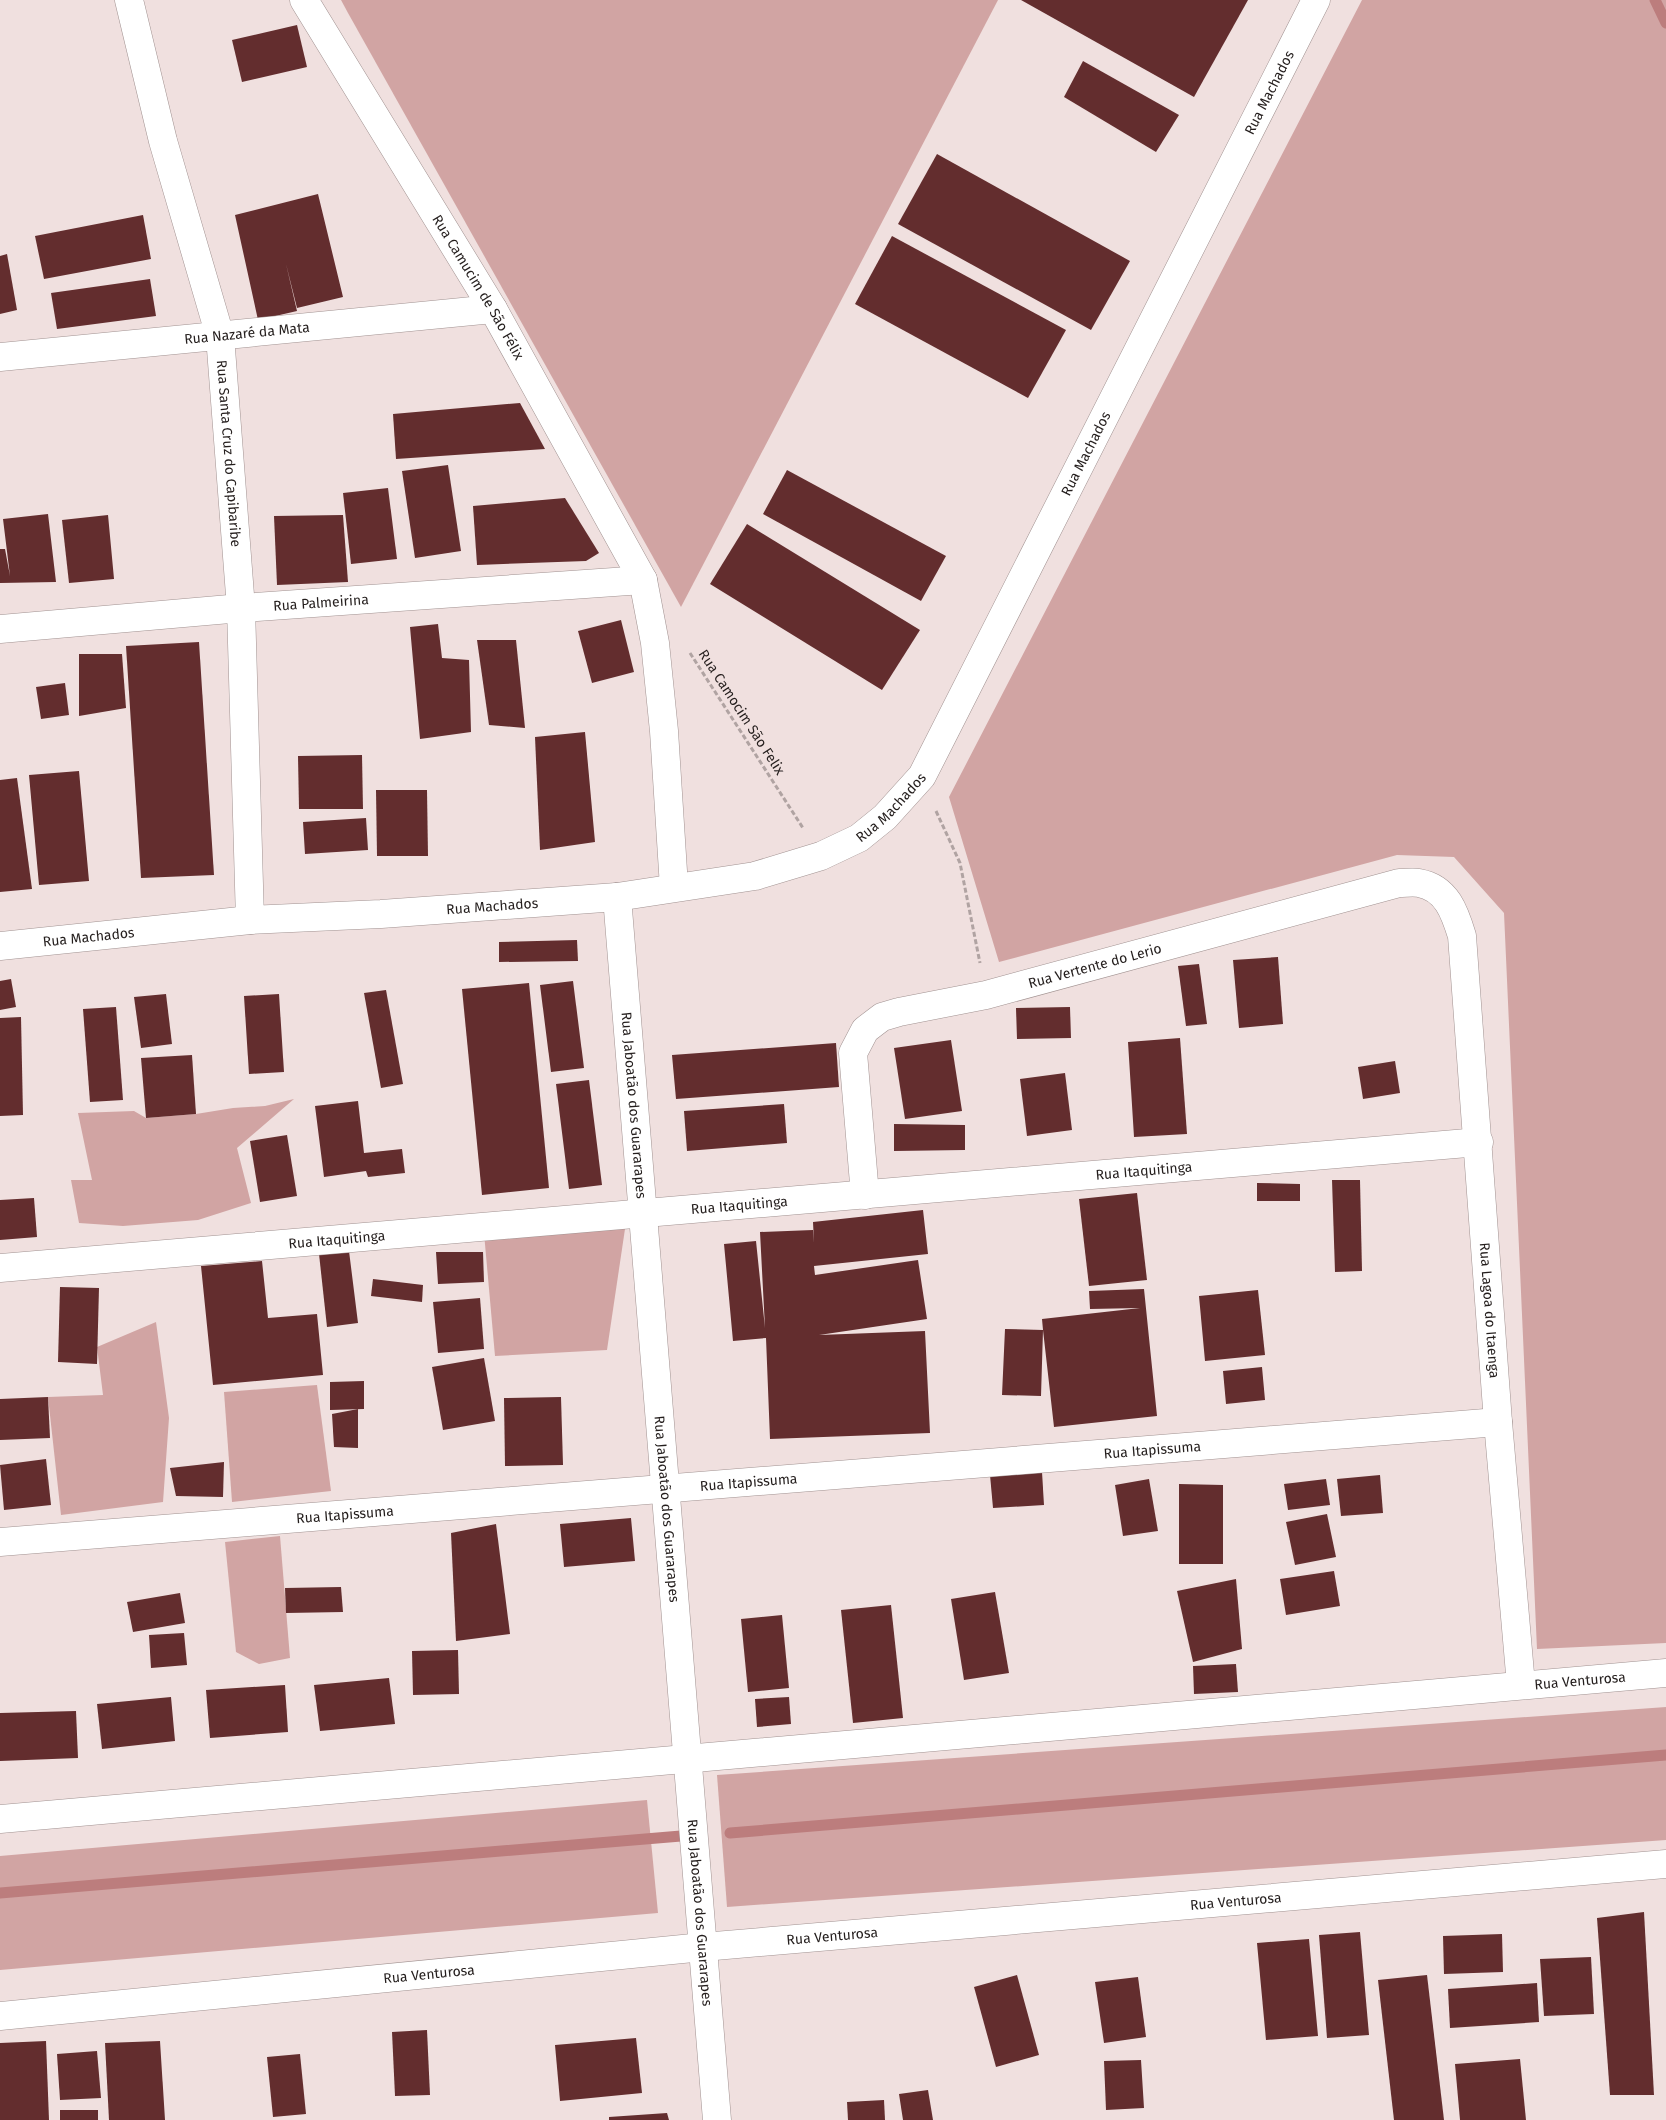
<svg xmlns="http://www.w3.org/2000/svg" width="1666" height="2120" viewBox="0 0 1666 2120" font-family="'Fira Sans',sans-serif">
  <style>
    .green { fill: #d1a4a3 }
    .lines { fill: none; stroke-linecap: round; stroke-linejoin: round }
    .stream { stroke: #bc7d7d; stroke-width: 11 }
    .building { fill: #632d2e }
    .minor-casing { stroke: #a19291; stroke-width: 29 }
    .path { stroke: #b0a3a2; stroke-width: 3; stroke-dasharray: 5 2.5; stroke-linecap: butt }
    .minor { stroke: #fff; stroke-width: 28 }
    .labels { text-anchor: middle; stroke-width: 5; stroke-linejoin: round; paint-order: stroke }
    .street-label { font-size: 14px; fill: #241e1d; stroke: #f0e0df }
  </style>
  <rect width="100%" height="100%" fill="#f0e0df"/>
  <g class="green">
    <polygon points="341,0 998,0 681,607 348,13"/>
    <polygon points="1362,0 1666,0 1666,1643 1537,1649 1504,913 1454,857 1397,855 999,962 949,797"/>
    <polygon points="294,1099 237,1148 251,1203 198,1220 123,1226 79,1223 71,1180 92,1180 78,1113 134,1111 146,1118 196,1114 233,1108 265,1106"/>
    <polygon points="580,1218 625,1229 607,1350 495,1356 484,1233"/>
    <polygon points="156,1322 169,1418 163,1502 61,1515 48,1397 103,1395 97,1347"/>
    <polygon points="317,1385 331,1491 232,1502 224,1392"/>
    <polygon points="280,1536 290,1658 259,1664 236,1652 225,1542"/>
    <polygon points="1666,1707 1666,1840 727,1907 717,1775"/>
    <polygon points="647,1800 658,1913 0,1970 0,1856"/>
  </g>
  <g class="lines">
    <g class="stream">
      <polyline points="1655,0 1666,23"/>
      <polyline points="730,1833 1666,1755"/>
      <polyline points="0,1893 681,1836"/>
    </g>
  </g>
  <g class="building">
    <polygon points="1021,0 1248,0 1194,97"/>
    <polygon points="297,25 307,67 242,82 232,40"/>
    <polygon points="1083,61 1179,115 1156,152 1064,97"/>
    <polygon points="937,154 1130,261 1091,330 898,224"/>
    <polygon points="318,194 343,297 297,308 286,264 297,311 258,320 235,215"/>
    <polygon points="143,215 151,259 44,279 35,236"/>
    <polygon points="892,236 1066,330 1028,398 855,304"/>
    <polygon points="7,254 17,310 0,314 0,256"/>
    <polygon points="150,279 156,316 57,329 51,293"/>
    <polygon points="520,403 545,449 396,459 393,414"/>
    <polygon points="448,465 461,551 415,558 402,471"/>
    <polygon points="787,470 946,556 921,601 763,514"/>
    <polygon points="388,488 397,559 351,564 343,493"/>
    <polygon points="565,498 599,553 586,561 477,565 473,506"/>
    <polygon points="48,514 56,582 0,583 0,549 5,549 10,576 3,519"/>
    <polygon points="108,515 114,579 69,583 62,520"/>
    <polygon points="343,515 348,582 277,585 274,516"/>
    <polygon points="747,524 920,630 882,690 710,584"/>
    <polygon points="621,620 634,672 592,683 578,631"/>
    <polygon points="438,624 442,658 469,660 471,732 420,739 410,627"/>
    <polygon points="477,640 516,640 525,728 489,725"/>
    <polygon points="199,642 214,875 141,878 126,646"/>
    <polygon points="79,654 122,654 126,708 79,716"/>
    <polygon points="65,683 69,715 41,719 36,687"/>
    <polygon points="585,732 595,842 540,850 535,737"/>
    <polygon points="362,755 363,809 299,809 298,756"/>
    <polygon points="79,771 89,881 39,885 29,775"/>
    <polygon points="17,778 32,889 0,892 0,780"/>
    <polygon points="376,790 427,790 428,856 377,856"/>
    <polygon points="366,818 368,850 305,854 303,822"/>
    <polygon points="577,940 578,961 499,962 499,942"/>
    <polygon points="1278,957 1283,1024 1239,1028 1233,960"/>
    <polygon points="1199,964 1207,1024 1186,1026 1178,966"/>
    <polygon points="11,979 16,1007 0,1010 0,981"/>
    <polygon points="573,981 584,1068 551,1072 540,985"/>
    <polygon points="529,983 549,1188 482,1195 462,989"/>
    <polygon points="386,990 403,1084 381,1088 364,993"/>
    <polygon points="166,994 172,1044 141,1048 134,997"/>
    <polygon points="279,994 284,1072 249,1074 244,996"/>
    <polygon points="116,1007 123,1100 90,1102 83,1009"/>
    <polygon points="1070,1007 1071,1038 1017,1039 1016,1008"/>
    <polygon points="21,1017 23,1115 0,1116 0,1018"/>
    <polygon points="1180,1038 1187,1134 1134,1137 1128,1042"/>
    <polygon points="951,1040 962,1111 905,1119 894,1048"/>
    <polygon points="836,1043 839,1087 676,1099 672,1055"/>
    <polygon points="192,1055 196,1114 146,1118 141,1058"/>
    <polygon points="1395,1061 1400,1093 1363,1099 1358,1067"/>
    <polygon points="1065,1073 1072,1130 1027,1136 1020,1079"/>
    <polygon points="589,1080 602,1185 569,1189 556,1084"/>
    <polygon points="358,1101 364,1153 402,1149 405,1173 368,1177 366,1171 324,1177 315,1106"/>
    <polygon points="784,1104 787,1143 687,1151 684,1111"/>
    <polygon points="894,1124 965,1125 965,1150 894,1151"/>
    <polygon points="287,1135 297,1196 260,1202 250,1141"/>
    <polygon points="1332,1180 1360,1180 1362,1271 1335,1272"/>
    <polygon points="1257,1183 1300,1184 1300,1201 1257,1201"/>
    <polygon points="1137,1193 1147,1280 1089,1286 1079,1199"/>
    <polygon points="34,1198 37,1237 0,1240 0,1200"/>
    <polygon points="923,1210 928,1254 814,1266 815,1275 918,1260 927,1319 819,1335 925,1331 930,1433 770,1439 766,1338 733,1341 724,1244 756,1241 765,1328 760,1232 813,1230 814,1243 813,1222"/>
    <polygon points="349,1251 358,1323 327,1327 319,1254"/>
    <polygon points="436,1252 483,1252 484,1282 438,1284"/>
    <polygon points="262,1261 268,1318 317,1314 323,1375 213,1385 201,1266"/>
    <polygon points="373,1279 423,1285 422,1302 371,1296"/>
    <polygon points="60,1287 99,1288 97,1364 58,1362"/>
    <polygon points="1144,1289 1157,1416 1054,1427 1043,1330 1041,1396 1002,1395 1005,1329 1043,1330 1042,1319 1140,1308 1090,1309 1089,1291"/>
    <polygon points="1258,1290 1265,1355 1205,1361 1199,1296"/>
    <polygon points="480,1298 484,1349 438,1353 433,1302"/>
    <polygon points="484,1358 495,1421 443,1430 432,1367"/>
    <polygon points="1262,1367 1265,1400 1226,1404 1223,1371"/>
    <polygon points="364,1381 364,1409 330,1410 330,1382"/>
    <polygon points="48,1397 50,1438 0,1440 0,1399"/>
    <polygon points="561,1397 563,1465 505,1466 504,1398"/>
    <polygon points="358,1409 358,1448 334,1447 332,1414"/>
    <polygon points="46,1459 51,1505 4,1510 0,1465"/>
    <polygon points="224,1462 223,1497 176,1496 170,1468"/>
    <polygon points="1042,1472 1044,1505 993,1508 990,1475"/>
    <polygon points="1380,1475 1383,1513 1341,1516 1337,1479"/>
    <polygon points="1149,1479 1158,1531 1123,1536 1115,1485"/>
    <polygon points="1326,1479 1330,1505 1288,1510 1284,1484"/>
    <polygon points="1179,1484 1223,1485 1223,1564 1179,1564"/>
    <polygon points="1327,1514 1336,1557 1295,1565 1286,1522"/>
    <polygon points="631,1518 635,1561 564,1567 560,1524"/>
    <polygon points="496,1524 510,1634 456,1641 451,1533"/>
    <polygon points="1334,1571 1340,1606 1286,1615 1280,1579"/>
    <polygon points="1236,1579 1242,1649 1193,1662 1177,1591"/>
    <polygon points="341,1587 343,1612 286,1613 285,1588"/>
    <polygon points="995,1592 1009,1673 964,1680 951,1599"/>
    <polygon points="180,1593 185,1623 133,1632 127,1602"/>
    <polygon points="891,1605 903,1718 853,1723 841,1610"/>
    <polygon points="782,1615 789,1688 748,1692 741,1619"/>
    <polygon points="184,1633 187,1665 151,1668 149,1635"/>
    <polygon points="458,1650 459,1694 413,1695 412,1651"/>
    <polygon points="1236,1664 1238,1692 1194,1694 1193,1666"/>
    <polygon points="389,1678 395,1724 320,1731 314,1685"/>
    <polygon points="285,1685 288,1732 210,1738 206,1690"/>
    <polygon points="171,1697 175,1741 102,1749 97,1704"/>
    <polygon points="789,1697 791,1724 757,1727 755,1699"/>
    <polygon points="76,1711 78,1758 0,1761 0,1713"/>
    <polygon points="1644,1912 1654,2095 1610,2095 1597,1918"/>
    <polygon points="1360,1932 1369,2035 1327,2038 1319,1935"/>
    <polygon points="1502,1934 1503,1972 1444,1974 1443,1936"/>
    <polygon points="1309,1939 1318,2036 1266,2040 1257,1943"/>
    <polygon points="1591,1957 1594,2014 1544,2016 1540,1959"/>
    <polygon points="1017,1975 1039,2055 996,2067 974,1987"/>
    <polygon points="1427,1975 1444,2120 1394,2120 1378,1980"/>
    <polygon points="1138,1977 1146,2037 1104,2043 1095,1982"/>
    <polygon points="1537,1983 1539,2022 1450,2028 1448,1989"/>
    <polygon points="427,2030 430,2095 395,2096 392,2032"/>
    <polygon points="636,2038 642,2093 560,2101 555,2045"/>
    <polygon points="46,2041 49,2120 0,2120 0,2043"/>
    <polygon points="160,2041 165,2120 109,2120 105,2043"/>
    <polygon points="97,2051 101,2098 60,2100 57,2054"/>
    <polygon points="300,2054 306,2114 273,2117 267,2057"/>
    <polygon points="1520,2059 1526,2120 1460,2120 1455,2064"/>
    <polygon points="1141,2060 1144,2108 1106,2110 1104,2061"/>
    <polygon points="928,2090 933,2120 903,2120 899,2094"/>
    <polygon points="884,2100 885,2120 848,2120 847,2102"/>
    <rect x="60" y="2110" width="38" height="10"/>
    <polygon points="667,2113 669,2120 609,2120 609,2117"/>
  </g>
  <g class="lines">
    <g class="minor-casing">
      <g id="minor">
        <path id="s1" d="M129 0 163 141 220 336 241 608 250 920"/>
        <path id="s2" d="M304 0 493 309 643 580 655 643 664 731 674 887"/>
        <path id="s3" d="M0 357 493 309"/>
        <path id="s4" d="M0 629 241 608 643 580"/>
        <path id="s5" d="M617 897 717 2120"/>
        <path id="s6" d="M0 946 250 920 381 914 617 897 755 876 821 856 859 838 885 817 922 776 1316 0"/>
        <path id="s7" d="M865 1195 853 1053 865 1030 882 1017 899 1012 986 995 1399 883C1406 883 1413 882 1419 883 1447 888 1455 913 1462 936L1498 1422 1521 1685"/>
        <path id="s8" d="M0 1268 1479 1142"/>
        <path id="s9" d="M0 1542 1498 1422"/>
        <path id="s10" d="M0 1819 1666 1673"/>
        <path id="s11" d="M0 2016 703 1947 1666 1864"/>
      </g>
    </g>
    <g class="path">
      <polyline points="690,653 803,828"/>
      <polyline points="936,811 960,863 980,963"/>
    </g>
    <use href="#minor" class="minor"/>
  </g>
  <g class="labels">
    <g class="street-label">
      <text dy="5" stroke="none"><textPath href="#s6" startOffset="1725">Rua Machados</textPath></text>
      <text dy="5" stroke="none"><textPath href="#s2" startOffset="336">Rua Camucim de São Félix</textPath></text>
      <text dy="5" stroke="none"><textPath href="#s3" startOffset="248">Rua Nazaré da Mata</textPath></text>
      <text dy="5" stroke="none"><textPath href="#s1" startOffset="466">Rua Santa Cruz do Capibaribe</textPath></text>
      <text dy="5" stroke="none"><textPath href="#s6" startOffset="1320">Rua Machados</textPath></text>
      <text dy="5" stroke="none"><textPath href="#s4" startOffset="322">Rua Palmeirina</textPath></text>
      <text transform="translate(742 712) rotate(57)" y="5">Rua Camocim São Felix</text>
      <text dy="5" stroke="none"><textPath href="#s6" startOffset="914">Rua Machados</textPath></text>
      <text dy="5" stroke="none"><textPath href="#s6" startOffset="494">Rua Machados</textPath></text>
      <text dy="5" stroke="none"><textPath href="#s6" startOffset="89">Rua Machados</textPath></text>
      <text dy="5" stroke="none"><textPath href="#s7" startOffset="409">Rua Vertente do Lerio</textPath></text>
      <text dy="5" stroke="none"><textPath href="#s5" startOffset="209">Rua Jaboatão dos Guararapes</textPath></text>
      <text dy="5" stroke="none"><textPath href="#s8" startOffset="1148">Rua Itaquitinga</textPath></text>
      <text dy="5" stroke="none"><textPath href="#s8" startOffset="742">Rua Itaquitinga</textPath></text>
      <text dy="5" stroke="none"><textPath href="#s8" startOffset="338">Rua Itaquitinga</textPath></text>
      <text dy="5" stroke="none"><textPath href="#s7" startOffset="1192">Rua Lagoa do Itaenga</textPath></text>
      <text dy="5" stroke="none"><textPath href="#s9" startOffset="1156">Rua Itapissuma</textPath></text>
      <text dy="5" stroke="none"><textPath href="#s9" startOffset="751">Rua Itapissuma</textPath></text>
      <text dy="5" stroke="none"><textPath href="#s5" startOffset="614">Rua Jaboatão dos Guararapes</textPath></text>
      <text dy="5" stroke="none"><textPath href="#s9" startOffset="346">Rua Itapissuma</textPath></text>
      <text dy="5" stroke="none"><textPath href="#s10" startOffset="1586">Rua Venturosa</textPath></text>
      <text dy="5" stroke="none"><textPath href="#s11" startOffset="1241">Rua Venturosa</textPath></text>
      <text dy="5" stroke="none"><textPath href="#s5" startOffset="1019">Rua Jaboatão dos Guararapes</textPath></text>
      <text dy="5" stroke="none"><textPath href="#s11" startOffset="836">Rua Venturosa</textPath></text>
      <text dy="5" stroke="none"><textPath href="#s11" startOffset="431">Rua Venturosa</textPath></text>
    </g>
  </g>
</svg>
